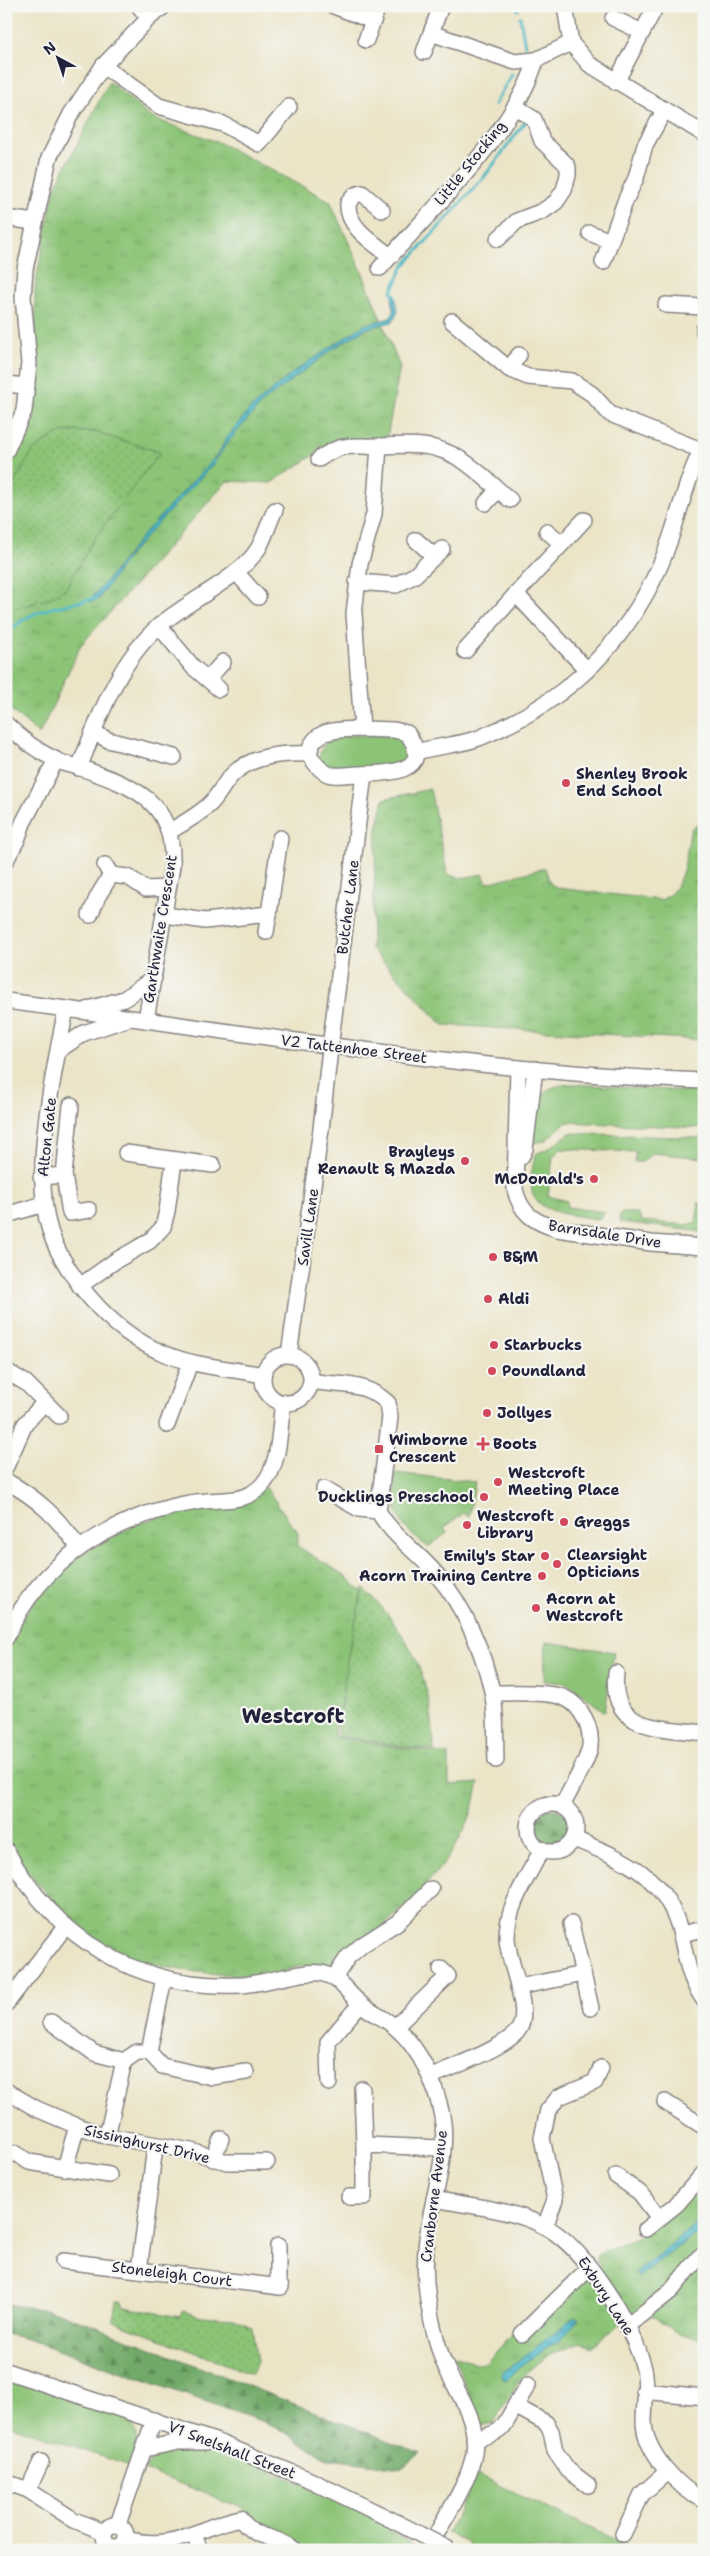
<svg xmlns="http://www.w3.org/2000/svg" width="710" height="2556" viewBox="0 0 710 2556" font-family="'Shantell Sans',sans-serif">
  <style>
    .grass { fill: #8cc477; stroke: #577359 }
    .forest { fill: url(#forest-firs); stroke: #4a6652 }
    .park { fill: url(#park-tufts); stroke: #577359 }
    .garden { fill: url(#garden-dots); stroke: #577359 }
    .water { fill: url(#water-waves); stroke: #366d80 }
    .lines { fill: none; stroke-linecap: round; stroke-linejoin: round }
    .stream { stroke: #4bb8c6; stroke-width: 3 }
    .minor-casing { stroke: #868381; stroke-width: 18 }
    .minor { stroke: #fff; stroke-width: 15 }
    .minor-bridge-casing { stroke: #868381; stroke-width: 18; stroke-linecap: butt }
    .minor-bridge { stroke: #fff; stroke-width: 15 }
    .poi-dot { fill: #d1495b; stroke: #f6f6f2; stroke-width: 2 }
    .labels { text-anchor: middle; stroke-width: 4.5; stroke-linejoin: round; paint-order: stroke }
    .street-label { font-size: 15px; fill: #22223b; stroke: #f6f6f2 }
    .poi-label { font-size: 15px; font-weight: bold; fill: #22223b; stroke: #f6f6f2; text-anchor: start }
    .district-label { font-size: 20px; font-weight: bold; fill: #22223b; stroke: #f6f6f2 }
  </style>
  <defs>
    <pattern id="forest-firs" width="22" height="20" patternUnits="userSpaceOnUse" patternTransform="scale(1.25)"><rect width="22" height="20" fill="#71aa68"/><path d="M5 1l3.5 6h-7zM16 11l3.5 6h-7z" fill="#5c8a57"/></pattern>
    <pattern id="park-tufts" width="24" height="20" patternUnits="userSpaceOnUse" patternTransform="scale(1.25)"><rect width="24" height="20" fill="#8cc477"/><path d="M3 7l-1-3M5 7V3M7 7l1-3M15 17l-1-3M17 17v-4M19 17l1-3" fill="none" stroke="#78a868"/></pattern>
    <pattern id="garden-dots" width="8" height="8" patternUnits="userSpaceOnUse" patternTransform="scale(1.25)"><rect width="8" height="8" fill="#8cc477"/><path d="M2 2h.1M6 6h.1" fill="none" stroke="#78a868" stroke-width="1.8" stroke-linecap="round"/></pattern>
    <pattern id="water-waves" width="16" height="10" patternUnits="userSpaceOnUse" patternTransform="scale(1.25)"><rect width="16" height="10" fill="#4bb8c6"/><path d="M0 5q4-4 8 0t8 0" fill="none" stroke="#3e95a2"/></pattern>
  </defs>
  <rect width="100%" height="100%" fill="#f6f6f2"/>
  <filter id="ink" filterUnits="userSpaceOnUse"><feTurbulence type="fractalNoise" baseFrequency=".02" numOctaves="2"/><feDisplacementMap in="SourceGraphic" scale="10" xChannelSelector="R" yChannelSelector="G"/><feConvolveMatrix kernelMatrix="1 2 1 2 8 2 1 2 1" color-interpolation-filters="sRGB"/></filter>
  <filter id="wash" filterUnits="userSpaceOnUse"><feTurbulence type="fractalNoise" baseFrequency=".0096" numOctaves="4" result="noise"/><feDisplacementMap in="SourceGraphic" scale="20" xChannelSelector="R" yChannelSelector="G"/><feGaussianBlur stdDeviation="1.12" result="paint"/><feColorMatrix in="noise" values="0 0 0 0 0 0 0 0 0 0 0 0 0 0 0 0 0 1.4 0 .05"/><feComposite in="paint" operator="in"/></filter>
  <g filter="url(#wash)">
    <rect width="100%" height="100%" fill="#ebe4c7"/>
    <g class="grass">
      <path d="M368 736 403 737 411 746 407 764 331 770 319 760C321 732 347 736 368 736Z"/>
      <path d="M573 1084 704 1092V1128L566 1122 545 1141 533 1143C536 1110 531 1085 573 1084Z"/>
      <path d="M570 1133 704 1138V1158L653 1153 642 1162H634L636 1152 561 1149 553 1157 548 1196 567 1201V1207L605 1212 600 1218 595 1219C573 1214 532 1215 531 1185 530 1175 534 1164 535 1154L549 1148Z"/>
      <polygon points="699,1202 704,1210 704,1232 620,1222 619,1216 622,1213 637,1213 642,1221 688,1225 696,1222"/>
      <path d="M396 1473 475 1482 469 1517 464 1513 444 1528 447 1533 428 1547C398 1526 389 1510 396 1473Z"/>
      <polygon points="546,1642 614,1652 605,1712 567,1683 544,1681"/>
      <path d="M6 2379 124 2414C141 2433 137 2443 130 2466L6 2424Z"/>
      <path d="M184 2446 212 2448 231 2454 334 2498 392 2527 389 2531 424 2550H304C291 2536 279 2531 260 2530L240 2507 145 2470 154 2453Z"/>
      <polygon points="477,2475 637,2550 473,2550 469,2548 470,2544 446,2532 456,2517"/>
    </g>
    <g class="forest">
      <circle cx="552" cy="1827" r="18"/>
      <polygon points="6,2304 56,2311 420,2453 402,2468 328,2459 275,2426 27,2339 6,2334"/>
    </g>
    <g class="park">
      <polygon points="109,82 150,117 220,143 330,201 363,274 400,367 387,437 327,447 271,483 227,481 81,645 39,735 6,706 6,435 23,437 28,431 36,360 35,285 55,187"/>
      <path d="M430 789 447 873C457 881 471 876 483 874L487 883 545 868 550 883 557 888 661 900C686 889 685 853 691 829L704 821V1040L443 1025 371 949 377 829 384 799Z"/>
      <path d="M266 1488 298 1533 297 1546 344 1575 362 1592 334 1737 449 1755V1785L479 1783C476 1795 474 1808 469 1819 443 1882 384 1924 335 1968 314 1965 294 1963 276 1976 173 1974 110 1970 39 1885 29 1873 9 1850 6 1835 3 1818 6 1798 6 1781 6 1738 6 1695 6 1652L15 1629 46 1584 79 1555 139 1523Z"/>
      <path d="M704 2188V2250L659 2294 591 2347 582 2342C528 2359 520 2378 493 2424L481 2427 454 2355 476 2363 487 2362 512 2334 520 2341 554 2313 553 2309 578 2283 600 2265 596 2260 599 2254 637 2238Z"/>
      <polygon points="704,2261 704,2339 682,2335 651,2316"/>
    </g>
    <g class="garden">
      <polygon points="72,431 94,432 160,452 94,539 66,588 50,598 18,608 6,619 6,496 33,451 55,435"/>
      <path d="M363 1588C412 1634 433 1684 434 1751L337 1736 347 1659Z"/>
      <polygon points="116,2300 121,2301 124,2307 180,2317 184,2311 201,2317 234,2319 252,2327 257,2362 252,2374 113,2321"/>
    </g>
    <g class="water">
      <polygon points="395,294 398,312 392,322 365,329 333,349 264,401 227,443 214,463 129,555 98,600 90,602 89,600 104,584 142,536 219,453 226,439 250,409 296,370 364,325 390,318 394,312 392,297"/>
      <polygon points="704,2217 704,2235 693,2236 638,2277 635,2274"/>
      <polygon points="575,2317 579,2319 559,2341 525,2362 507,2380 502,2379 501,2374"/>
    </g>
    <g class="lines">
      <g class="stream">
        <polyline points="518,10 518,6"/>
        <polyline points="520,17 525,46"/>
        <polyline points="494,105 512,74"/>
        <polyline points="395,297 392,291 403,267 484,177 526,121"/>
        <path d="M6 634C32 607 57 608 91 599"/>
      </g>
    </g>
  </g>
  <g filter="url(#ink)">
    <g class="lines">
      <g class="minor-casing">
        <g id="minor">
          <polyline points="139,6 149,18"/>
          <polyline points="334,6 373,21 378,6"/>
          <polyline points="441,6 431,33 515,62 536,60"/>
          <polyline points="565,6 571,43 589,64 704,134"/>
          <polyline points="613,18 642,32"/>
          <polyline points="366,40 373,21"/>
          <polyline points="424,52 431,33"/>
          <polyline points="103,66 159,106 223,124 259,144 289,107"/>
          <polyline points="616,82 656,6"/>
          <path d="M382 210 362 193 355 195 348 203C346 227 374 243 390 256"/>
          <polyline points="6,218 34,222"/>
          <polyline points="590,233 610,241"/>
          <polyline points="498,239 517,221 543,211 556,202 564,190 568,175 568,167 564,162 542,141 534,119 515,107"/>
          <polyline points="603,262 626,199 636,178 645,145 664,111"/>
          <path d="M380 268C430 211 515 132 536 60L571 43"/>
          <polyline points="666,305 704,307"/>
          <polyline points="452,321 509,369 528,377 572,381 592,394 610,414 701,450"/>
          <polyline points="704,332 704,329"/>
          <polyline points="509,369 519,355"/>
          <polyline points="6,384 27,386"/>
          <polyline points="6,451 24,411 29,363 23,297 25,269 49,158 71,114 103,66 149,18 164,6"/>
          <path d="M319 459C343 442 349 447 377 446 393 446 408 444 423 446 459 449 484 478 510 500"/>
          <polyline points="486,503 498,490"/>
          <polyline points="547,531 562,544"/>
          <polyline points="416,540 434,556"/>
          <polyline points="236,572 258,597"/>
          <polyline points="357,582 396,585 415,575 442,549"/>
          <polyline points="516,594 584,520"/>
          <polyline points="159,626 193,667 219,689"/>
          <polyline points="465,651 516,594 587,670"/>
          <polyline points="208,679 223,662"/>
          <path d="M6 724C21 739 37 751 56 760 63 764 73 765 81 768 135 787 175 801 172 866L146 1020"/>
          <polyline points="362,729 354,613 360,564 374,514 379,446"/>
          <path d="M362 729 394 730 407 733C436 773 386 774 359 774 350 774 335 777 328 774 319 770 314 762 309 754 313 727 340 730 362 729Z"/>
          <polyline points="93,732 108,740 174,757"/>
          <path d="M416 752C437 746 460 745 479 738 561 705 621 650 658 570 677 530 683 484 704 445"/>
          <path d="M79 768C99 717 118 662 159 626 187 601 239 579 258 549 265 537 269 522 275 510"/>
          <path d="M170 831C184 823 197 816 209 805 218 797 223 784 232 775 252 755 283 753 309 754"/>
          <polyline points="6,860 17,840 23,823 56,760"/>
          <polyline points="105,865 111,875 128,877 146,889 168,888"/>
          <polyline points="269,914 280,838"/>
          <polyline points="90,915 98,896 111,875"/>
          <polyline points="166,915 205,921 269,914 266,932"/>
          <path d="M6 1001C238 1031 469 1072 704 1081"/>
          <path d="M66 1009C54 1072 31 1170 50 1231 58 1256 74 1279 91 1299 111 1322 134 1341 163 1353 195 1367 229 1368 263 1375"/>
          <polyline points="89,1009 124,999 154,978"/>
          <polyline points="331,1040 364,774"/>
          <polyline points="59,1050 84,1033 127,1019"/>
          <path d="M518 1068 515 1189C520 1213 534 1222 557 1229L651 1243 704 1247"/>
          <polyline points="126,1153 213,1165"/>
          <polyline points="521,1157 525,1149 535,1069"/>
          <polyline points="64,1175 70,1213 89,1210"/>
          <polyline points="41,1177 64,1175 71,1105"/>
          <polyline points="6,1215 44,1204"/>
          <polyline points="80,1286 115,1261 150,1241 163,1227 167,1211 174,1161"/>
          <circle cx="287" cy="1379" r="24"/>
          <polyline points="289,1355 321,1129"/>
          <polyline points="6,1371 26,1383 59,1416"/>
          <path d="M312 1381C343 1387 362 1380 388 1403L390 1417 378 1511"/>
          <polyline points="167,1425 190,1363"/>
          <polyline points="6,1466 25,1424 44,1403"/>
          <path d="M6 1481C39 1499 58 1518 79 1548"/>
          <path d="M324 1489 359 1509 378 1511C393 1537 418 1552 437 1575 465 1607 483 1651 492 1691 497 1713 495 1738 496 1760"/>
          <path d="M6 1638C40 1560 115 1515 196 1502 221 1498 245 1505 263 1484 281 1463 279 1428 283 1403"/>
          <path d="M616 1673C609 1732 661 1727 704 1733"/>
          <path d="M493 1693C509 1693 551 1691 565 1698 582 1706 592 1728 590 1746 589 1759 569 1792 562 1806"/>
          <circle cx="552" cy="1828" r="24"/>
          <path d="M574 1839C623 1859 668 1876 681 1935 687 1961 688 1977 704 2000"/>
          <path d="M6 1850C55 1939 137 1990 241 1985 264 1984 301 1970 321 1973 339 1976 348 1994 361 2004 371 2013 385 2018 395 2027 420 2048 436 2084 442 2116 449 2153 433 2195 428 2232 425 2249 425 2266 426 2283 428 2308 434 2334 442 2358 454 2391 479 2415 474 2453 469 2485 442 2521 428 2550"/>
          <polyline points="571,1924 583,1974"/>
          <polyline points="681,1934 704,1929"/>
          <polyline points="334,1978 348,1957 362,1945 398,1922 431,1889"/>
          <polyline points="518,1987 583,1974 591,2008"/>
          <polyline points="6,2004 65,1927"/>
          <polyline points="51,2022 94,2053 124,2061"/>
          <polyline points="395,2027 448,1976 441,1969"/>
          <polyline points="149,2052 162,2066 212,2077 246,2072"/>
          <path d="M430 2077C451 2067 508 2047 519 2029 532 2008 507 1962 507 1937 507 1905 528 1877 542 1849"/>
          <polyline points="329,2083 328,2042 360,2004"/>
          <polyline points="362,2089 364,2145"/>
          <polyline points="6,2091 37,2109 77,2126 107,2136 191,2151 227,2162 267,2162"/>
          <polyline points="665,2102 704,2127"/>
          <polyline points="107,2136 124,2061 137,2052 149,2052 164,1978"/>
          <polyline points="15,2153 29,2162 109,2175"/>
          <polyline points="213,2159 221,2139"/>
          <polyline points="65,2168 77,2126"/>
          <polyline points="616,2176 640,2193 659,2218"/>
          <polyline points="349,2197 364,2197 364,2145 442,2148"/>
          <path d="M434 2199C470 2206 511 2209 544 2226 584 2246 634 2326 644 2369 648 2385 644 2405 644 2422 645 2453 678 2487 704 2501"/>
          <polyline points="545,2226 555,2200 542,2138 548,2110 559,2097 595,2082 601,2068"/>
          <polyline points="646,2229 676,2205 704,2173"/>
          <polyline points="63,2261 281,2287"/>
          <polyline points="139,2270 155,2147"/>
          <polyline points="278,2287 278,2246"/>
          <polyline points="627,2326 671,2291 699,2257 704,2256"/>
          <polyline points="522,2334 589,2268"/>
          <polyline points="6,2371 215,2441 310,2480 394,2521"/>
          <polyline points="644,2391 704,2397"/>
          <polyline points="515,2406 528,2385"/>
          <path d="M474 2439C503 2433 502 2430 515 2406L546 2423 551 2431 555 2451 568 2470 588 2485"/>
          <polyline points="145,2449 178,2442 206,2442"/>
          <polyline points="6,2482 28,2490 74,2520 104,2532"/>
          <polyline points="28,2490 41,2462"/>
          <polyline points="118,2524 154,2420"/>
          <circle cx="115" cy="2536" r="11"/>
          <polyline points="623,2534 642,2494 667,2472"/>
          <polyline points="194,2535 200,2550"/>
          <path d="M126 2539C178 2552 193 2528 240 2518 256 2542 272 2532 294 2550"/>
        </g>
      </g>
      <use href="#minor" class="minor"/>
      <g class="minor-bridge-casing">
        <g id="minor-bridge">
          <polyline points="321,1129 331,1040"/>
          <polyline points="394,2521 450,2550"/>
        </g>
      </g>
      <use href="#minor-bridge" class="minor-bridge"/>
    </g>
  </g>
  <g class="poi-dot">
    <circle cx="566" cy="783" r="5"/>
    <circle cx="465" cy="1161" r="5"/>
    <circle cx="594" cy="1179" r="5"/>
    <circle cx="493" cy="1257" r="5"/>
    <circle cx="488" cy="1299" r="5"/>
    <circle cx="494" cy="1345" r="5"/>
    <circle cx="492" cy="1371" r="5"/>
    <circle cx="487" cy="1413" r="5"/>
    <path d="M480.5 1436.5h5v5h5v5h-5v5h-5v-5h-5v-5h5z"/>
    <rect x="374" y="1444" width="10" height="10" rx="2.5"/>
    <circle cx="498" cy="1482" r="5"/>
    <circle cx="484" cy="1497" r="5"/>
    <circle cx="564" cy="1522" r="5"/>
    <circle cx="467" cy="1525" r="5"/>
    <circle cx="545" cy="1556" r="5"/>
    <circle cx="557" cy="1564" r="5"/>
    <circle cx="542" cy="1576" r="5"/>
    <circle cx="536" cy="1608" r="5"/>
  </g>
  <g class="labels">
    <g class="street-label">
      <text transform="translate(470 163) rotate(-51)" y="5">Little Stocking</text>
      <text transform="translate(348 907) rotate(-83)" y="5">Butcher Lane</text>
      <text transform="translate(160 929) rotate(-81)" y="5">Garthwaite Crescent</text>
      <text transform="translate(354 1049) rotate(7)" y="5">V2 Tattenhoe Street</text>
      <text transform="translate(47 1137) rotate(-84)" y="5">Alton Gate</text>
      <text transform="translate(308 1227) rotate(-82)" y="5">Savill Lane</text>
      <text transform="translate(605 1234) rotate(9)" y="5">Barnsdale Drive</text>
      <text transform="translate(147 2144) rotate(13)" y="5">Sissinghurst Drive</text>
      <text transform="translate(434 2196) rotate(-83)" y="5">Cranborne Avenue</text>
      <text transform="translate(172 2274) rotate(7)" y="5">Stoneleigh Court</text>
      <text transform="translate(606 2296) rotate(57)" y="5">Exbury Lane</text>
      <text transform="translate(232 2450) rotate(21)" y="5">V1 Snelshall Street</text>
    </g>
    <g class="poi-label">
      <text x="576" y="779">Shenley Brook<tspan x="576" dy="17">End School</tspan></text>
      <text x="455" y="1157" text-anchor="end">Brayleys<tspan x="455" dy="17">Renault &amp; Mazda</tspan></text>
      <text x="584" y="1184" text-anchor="end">McDonald's</text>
      <text x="503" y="1262">B&amp;M</text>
      <text x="498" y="1304">Aldi</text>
      <text x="504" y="1350">Starbucks</text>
      <text x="502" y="1376">Poundland</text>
      <text x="497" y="1418">Jollyes</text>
      <text x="389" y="1445">Wimborne<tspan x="389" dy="17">Crescent</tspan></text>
      <text x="493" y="1449">Boots</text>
      <text x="508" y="1478">Westcroft<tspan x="508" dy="17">Meeting Place</tspan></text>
      <text x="474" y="1502" text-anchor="end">Ducklings Preschool</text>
      <text x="477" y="1521">Westcroft<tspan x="477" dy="17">Library</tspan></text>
      <text x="574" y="1527">Greggs</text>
      <text x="567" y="1560">Clearsight<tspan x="567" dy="17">Opticians</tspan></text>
      <text x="535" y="1561" text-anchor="end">Emily's Star</text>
      <text x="532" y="1581" text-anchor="end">Acorn Training Centre</text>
      <text x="546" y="1604">Acorn at<tspan x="546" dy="17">Westcroft</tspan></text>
    </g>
    <g class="district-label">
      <text x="293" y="1723">Westcroft</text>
    </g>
  </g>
  <rect width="710" height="2556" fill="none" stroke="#f6f6f2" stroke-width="25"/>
  <g transform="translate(58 58) rotate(320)" stroke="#f6f6f2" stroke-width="4" paint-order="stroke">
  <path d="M0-4L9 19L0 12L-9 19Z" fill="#22223b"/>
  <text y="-8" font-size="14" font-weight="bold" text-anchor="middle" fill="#22223b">N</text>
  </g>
</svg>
